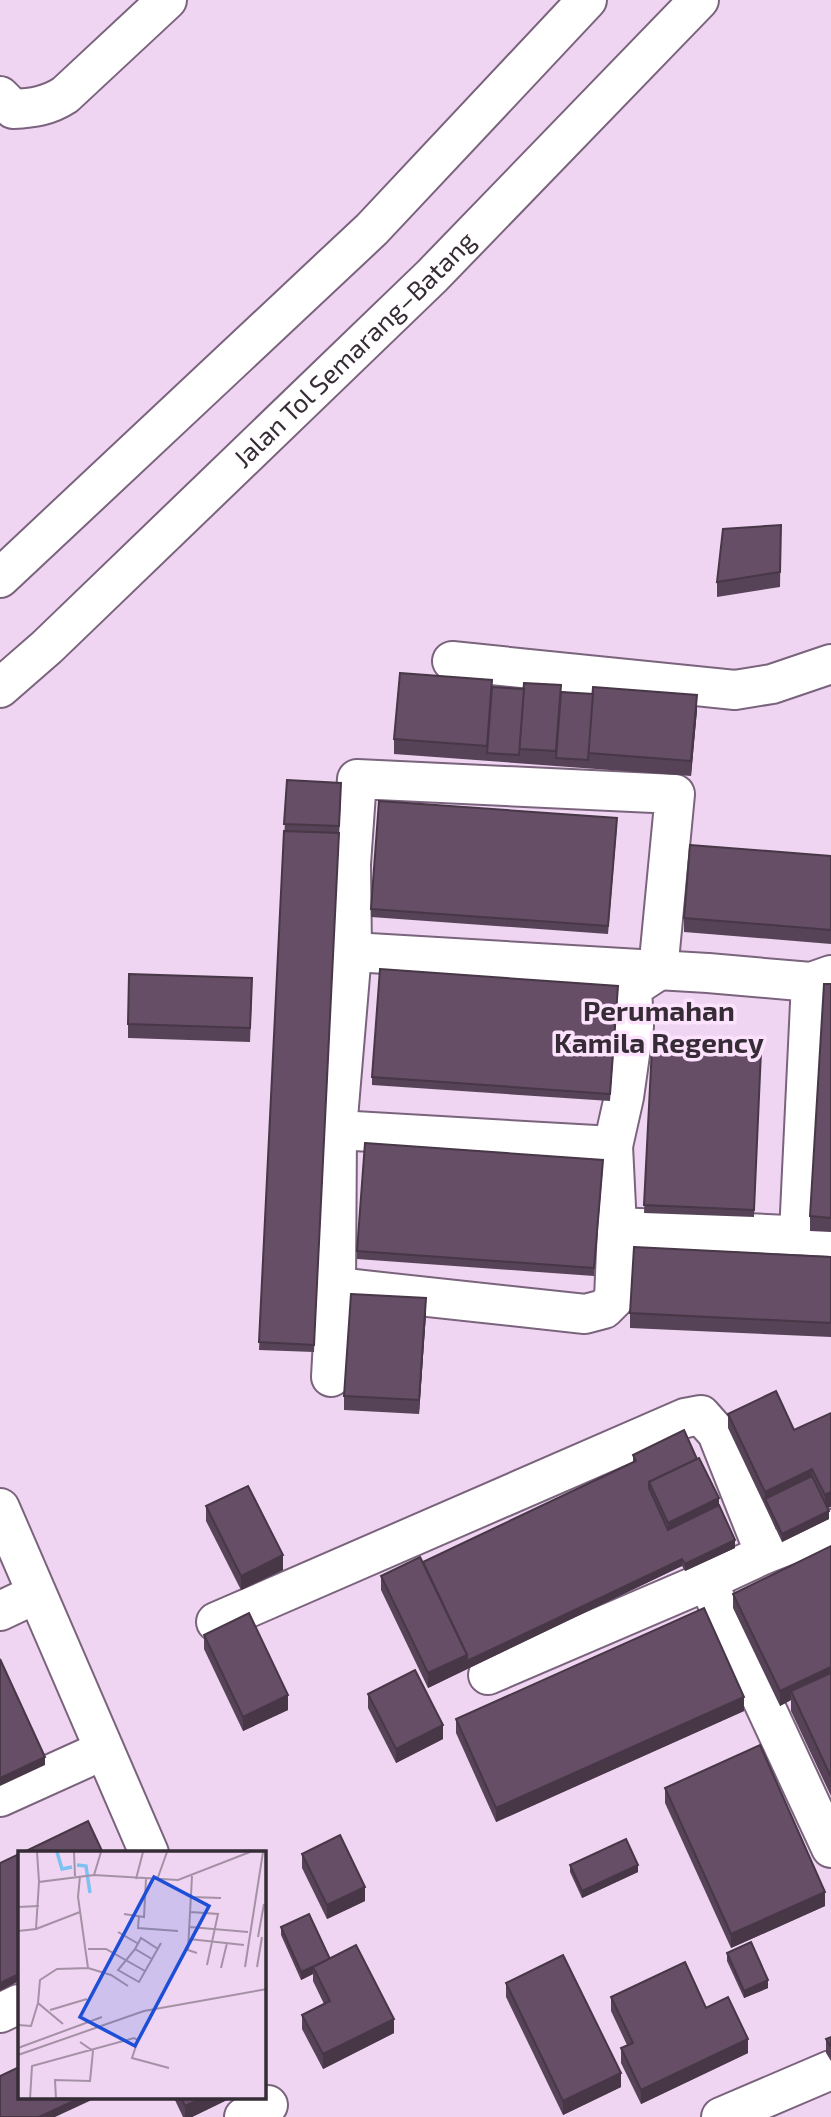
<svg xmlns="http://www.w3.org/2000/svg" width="831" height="2117" viewBox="0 0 831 2117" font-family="'Exo 2',sans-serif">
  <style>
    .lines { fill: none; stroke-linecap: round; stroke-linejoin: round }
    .minor-casing { stroke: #7a637c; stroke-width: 42 }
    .motorway-casing { stroke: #7a637c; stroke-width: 42 }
    .minor { stroke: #fff; stroke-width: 38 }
    .motorway { stroke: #fff; stroke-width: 38 }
    .wall { fill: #574358 }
    .shaded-wall { fill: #473747 }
    .building { fill: #654e66; stroke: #473747; stroke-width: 2 }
    .labels { text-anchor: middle; stroke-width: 7; stroke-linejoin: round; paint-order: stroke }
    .street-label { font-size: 26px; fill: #362c36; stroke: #fde2fe }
    .neighbourhood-label { font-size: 28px; font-weight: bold; fill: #362c36; stroke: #fde2fe }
    .inset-river { fill: none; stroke: #7cc1f2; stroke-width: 3.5 }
    .inset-road { fill: none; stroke: #a591a6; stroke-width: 2 }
    .view { fill: #1d4ed8; fill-opacity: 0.15; stroke: #1d4ed8; stroke-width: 3.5 }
    .inset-edge { fill: none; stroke: #362c36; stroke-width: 3.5 }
  </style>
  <rect width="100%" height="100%" fill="#efd5f1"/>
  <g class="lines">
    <g class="minor-casing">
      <g id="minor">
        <path d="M0 96 13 109C33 108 48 106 65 95L167 0"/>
        <polyline points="452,661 735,690 772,684 831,664"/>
        <polyline points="352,952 708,973 811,982 831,975"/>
        <polyline points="337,1130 613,1146 624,1097 634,1026 632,988 658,971"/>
        <polyline points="617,1227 831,1237"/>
        <polyline points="799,1234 811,982"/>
        <polyline points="336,1287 585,1314 604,1309 614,1299 617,1227 613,1146"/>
        <polyline points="331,1377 336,1287 337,1130 352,952 351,864 357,779 675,794 658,971"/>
        <polyline points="0,1508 149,1853"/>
        <polyline points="831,1529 765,1554 707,1581 831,1848"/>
        <polyline points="0,1611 36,1594"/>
        <polyline points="216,1622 685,1418 701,1415 717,1433 765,1554"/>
        <polyline points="488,1675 707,1581"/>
        <polyline points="0,1797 104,1750"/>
        <polyline points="0,2013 19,2004"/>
        <polyline points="244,2117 268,2105"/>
        <polyline points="721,2117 831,2070"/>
      </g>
    </g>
    <g class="motorway-casing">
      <g id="motorway">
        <polyline points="0,578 372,229 587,0"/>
        <path id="s1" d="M0 688 47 647 432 276 699 0"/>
      </g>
    </g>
    <use href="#minor" class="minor"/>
    <use href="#motorway" class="motorway"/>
  </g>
  <g class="wall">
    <polygon points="781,525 780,587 717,597 717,582"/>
    <polygon points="492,687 561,692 697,710 691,776 394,754 394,739"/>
    <polygon points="287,780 341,797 314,1352 259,1350"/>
    <polygon points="617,825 608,934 371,917 371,909"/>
    <polygon points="831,856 831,944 684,932 684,918"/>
    <polygon points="831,984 831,1232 810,1231 810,1216"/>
    <polygon points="252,992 250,1042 128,1038 128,1024"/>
    <polygon points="618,993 610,1101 372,1085 372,1077"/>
    <polygon points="652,1047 761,1051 754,1217 644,1213"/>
    <polygon points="603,1167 594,1276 357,1259 357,1251"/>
    <polygon points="831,1257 831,1337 630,1328 630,1313"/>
    <polygon points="426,1313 419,1414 344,1410 344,1396"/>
    <polygon points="831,1413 828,1508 829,1519 782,1542 728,1428 728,1414 794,1430"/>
    <polygon points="633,1455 719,1505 735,1548 685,1571 682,1566 428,1688 381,1590 381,1576 423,1562 633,1463"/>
    <polygon points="206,1506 283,1570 241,1590 206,1521"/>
    <polygon points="831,1546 831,1796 791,1711 791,1700 780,1706 733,1608 733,1594"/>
    <polygon points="204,1635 288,1710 243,1731 204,1649"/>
    <polygon points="368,1694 443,1739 396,1763 368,1708"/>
    <polygon points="744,1711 496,1822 456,1733 456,1719"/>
    <polygon points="665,1788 825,1906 731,1948 665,1803"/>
    <polygon points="302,1854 365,1901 327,1919 302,1868"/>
    <polygon points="570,1865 638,1872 582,1898 570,1872"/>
    <polygon points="281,1927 330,1959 394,2033 323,2069 302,2029 302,2015 324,2004 313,1981 313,1974 301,1980 281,1935"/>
    <polygon points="727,1953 768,1988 744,1998 727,1961"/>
    <polygon points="506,1983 621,2087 563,2115 506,1997"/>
    <polygon points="611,1997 706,2008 748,2053 641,2104 621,2063 621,2048 627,2045 611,2011"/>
    <polygon points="831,2037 831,2061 826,2053 826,2039"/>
    <polygon points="174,2098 229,2098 229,2099 192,2117 183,2117"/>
  </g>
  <g class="shaded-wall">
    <polygon points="697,695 697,710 691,776 691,761"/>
    <polygon points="426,1298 426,1313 419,1414 419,1400"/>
    <polygon points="812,1469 812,1484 765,1499 765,1492"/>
    <polygon points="831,1492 831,1507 825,1509 825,1495"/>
    <polygon points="719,1498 719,1513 668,1537 668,1523"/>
    <polygon points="829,1511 829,1519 782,1542 782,1534"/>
    <polygon points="735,1540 735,1548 685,1571 685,1564"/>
    <polygon points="283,1555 283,1570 241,1590 241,1576"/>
    <polygon points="682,1559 682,1566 467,1669 467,1661"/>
    <polygon points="467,1655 467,1669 428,1688 428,1673"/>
    <polygon points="831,1667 831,1681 791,1691 791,1700 780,1706 780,1691"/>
    <polygon points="288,1695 288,1710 243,1731 243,1717"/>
    <polygon points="744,1697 744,1711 496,1822 496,1808"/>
    <polygon points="443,1725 443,1739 396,1763 396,1749"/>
    <polygon points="45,1757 45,1765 0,1786 0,1778"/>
    <polygon points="638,1865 638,1872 582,1898 582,1891"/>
    <polygon points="365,1887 365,1901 327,1919 327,1905"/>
    <polygon points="825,1892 825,1906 731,1948 731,1934"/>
    <polygon points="330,1959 313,1967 313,1974 301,1980 301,1972"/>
    <polygon points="19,1974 19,1981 0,1991 0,1983"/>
    <polygon points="768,1980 768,1988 744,1998 744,1991"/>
    <polygon points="394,2019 394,2033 323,2069 323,2054"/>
    <polygon points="748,2039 748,2053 641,2104 641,2090"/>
    <polygon points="621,2073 621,2087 563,2115 563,2101"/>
    <polygon points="80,2098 96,2098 55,2117 39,2117"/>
    <polygon points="202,2098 229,2098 229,2099 192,2117 185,2117 185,2106"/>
  </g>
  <g class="building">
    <polygon points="781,525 780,572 717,582 723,529"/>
    <polygon points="400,673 492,680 487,746 394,739"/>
    <polygon points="524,683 561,685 556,751 519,749"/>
    <polygon points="492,687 524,689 519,755 487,753"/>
    <polygon points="593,687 697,695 691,761 588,753"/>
    <polygon points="561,692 593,694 588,760 556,758"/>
    <polygon points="287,780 341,783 339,826 284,824"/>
    <polygon points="379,801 617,818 608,926 371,909"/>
    <polygon points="284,831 339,833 314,1345 259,1342"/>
    <polygon points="690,845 831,856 831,930 684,918"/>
    <polygon points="380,969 618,986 610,1094 372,1077"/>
    <polygon points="129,974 252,978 250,1028 128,1024"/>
    <polygon points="824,984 831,984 831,1218 810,1216"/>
    <polygon points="652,1047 761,1051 754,1210 644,1205"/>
    <polygon points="365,1143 603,1160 594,1268 357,1251"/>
    <polygon points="634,1247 831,1257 831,1323 630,1313"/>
    <polygon points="351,1294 426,1298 419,1400 344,1396"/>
    <polygon points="776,1391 794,1430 831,1413 831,1492 825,1495 812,1469 765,1492 728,1414"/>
    <polygon points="684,1430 697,1459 649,1482 649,1488 668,1530 719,1505 735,1540 685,1564 682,1559 467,1661 467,1655 423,1562 636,1461 633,1455"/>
    <polygon points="699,1458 719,1498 668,1523 649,1482"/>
    <polygon points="812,1476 829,1511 782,1534 765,1499"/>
    <polygon points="248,1486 283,1555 241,1576 206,1506"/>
    <polygon points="831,1546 831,1667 780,1691 733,1594"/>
    <polygon points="420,1557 467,1655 428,1673 381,1576"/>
    <polygon points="704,1608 744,1697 496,1808 456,1719"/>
    <polygon points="249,1613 288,1695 243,1717 204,1635"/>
    <polygon points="0,1659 45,1757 0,1778"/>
    <polygon points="415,1670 443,1725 396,1749 368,1694"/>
    <polygon points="831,1673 831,1777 791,1691"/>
    <polygon points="760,1745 825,1892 731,1934 665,1788"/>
    <polygon points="88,1821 103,1853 22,1853"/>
    <polygon points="340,1835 365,1887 327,1905 302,1854"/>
    <polygon points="626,1839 638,1865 582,1891 570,1865"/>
    <polygon points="19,1854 19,1974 0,1983 0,1863"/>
    <polygon points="309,1914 330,1959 301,1972 281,1927"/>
    <polygon points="751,1942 768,1980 744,1991 727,1953"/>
    <polygon points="356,1945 394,2019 323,2054 302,2015 330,2001 313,1967"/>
    <polygon points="563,1955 621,2073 563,2101 506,1983"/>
    <polygon points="685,1962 706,2008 728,1997 748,2039 641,2090 621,2048 633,2043 611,1997"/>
    <polygon points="831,2037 831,2047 826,2039"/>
    <polygon points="19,2067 19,2098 80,2098 39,2117 0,2117 0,2076"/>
    <polygon points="181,2098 202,2098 185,2106"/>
  </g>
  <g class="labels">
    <g class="street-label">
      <text dy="9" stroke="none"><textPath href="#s1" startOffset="490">Jalan Tol Semarang–Batang</textPath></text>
    </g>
    <g class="neighbourhood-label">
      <text x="659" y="1021">Perumahan<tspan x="659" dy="32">Kamila Regency</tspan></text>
    </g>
  </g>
  <g transform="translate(18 1851)">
    <rect width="248" height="248" fill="#efd5f1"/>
    <path class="inset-river" d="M39 1 44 18 54 16M59 14 68 15 72 42"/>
    <path class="inset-road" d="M19 1 21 31M56 1 57 25M76 24 83 1M174 25 170 99 179 102M118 28 125 1M139 29 149 1M173 46 203 47M0 56 21 55M173 61 200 63 189 114M106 63 126 66 128 28M121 65 120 77 160 80M172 76 230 81M18 78 62 61M0 80 18 78 21 31 76 24 160 29 232 1M100 81 119 92M240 86 246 53M171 88 226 94M70 98H88L127 120M117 98 123 87 140 98M134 108 117 98 100 119 121 131 134 108 143 92M227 116 245 1M239 116 244 86M70 117 93 124 110 135M203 117 209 92M32 159 69 148M45 173 20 152 22 129 39 118 70 117 60 46 62 25M0 174 13 175 20 152M0 197 84 166M0 204 126 160 249 138M38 247 71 248M12 248 14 215 116 187 120 189 114 207 151 217M38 248 37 229 72 230 75 200 62 191"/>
    <path class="view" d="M136 26 191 55 117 195 62 166Z"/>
    <rect width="248" height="248" class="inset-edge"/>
  </g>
</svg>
